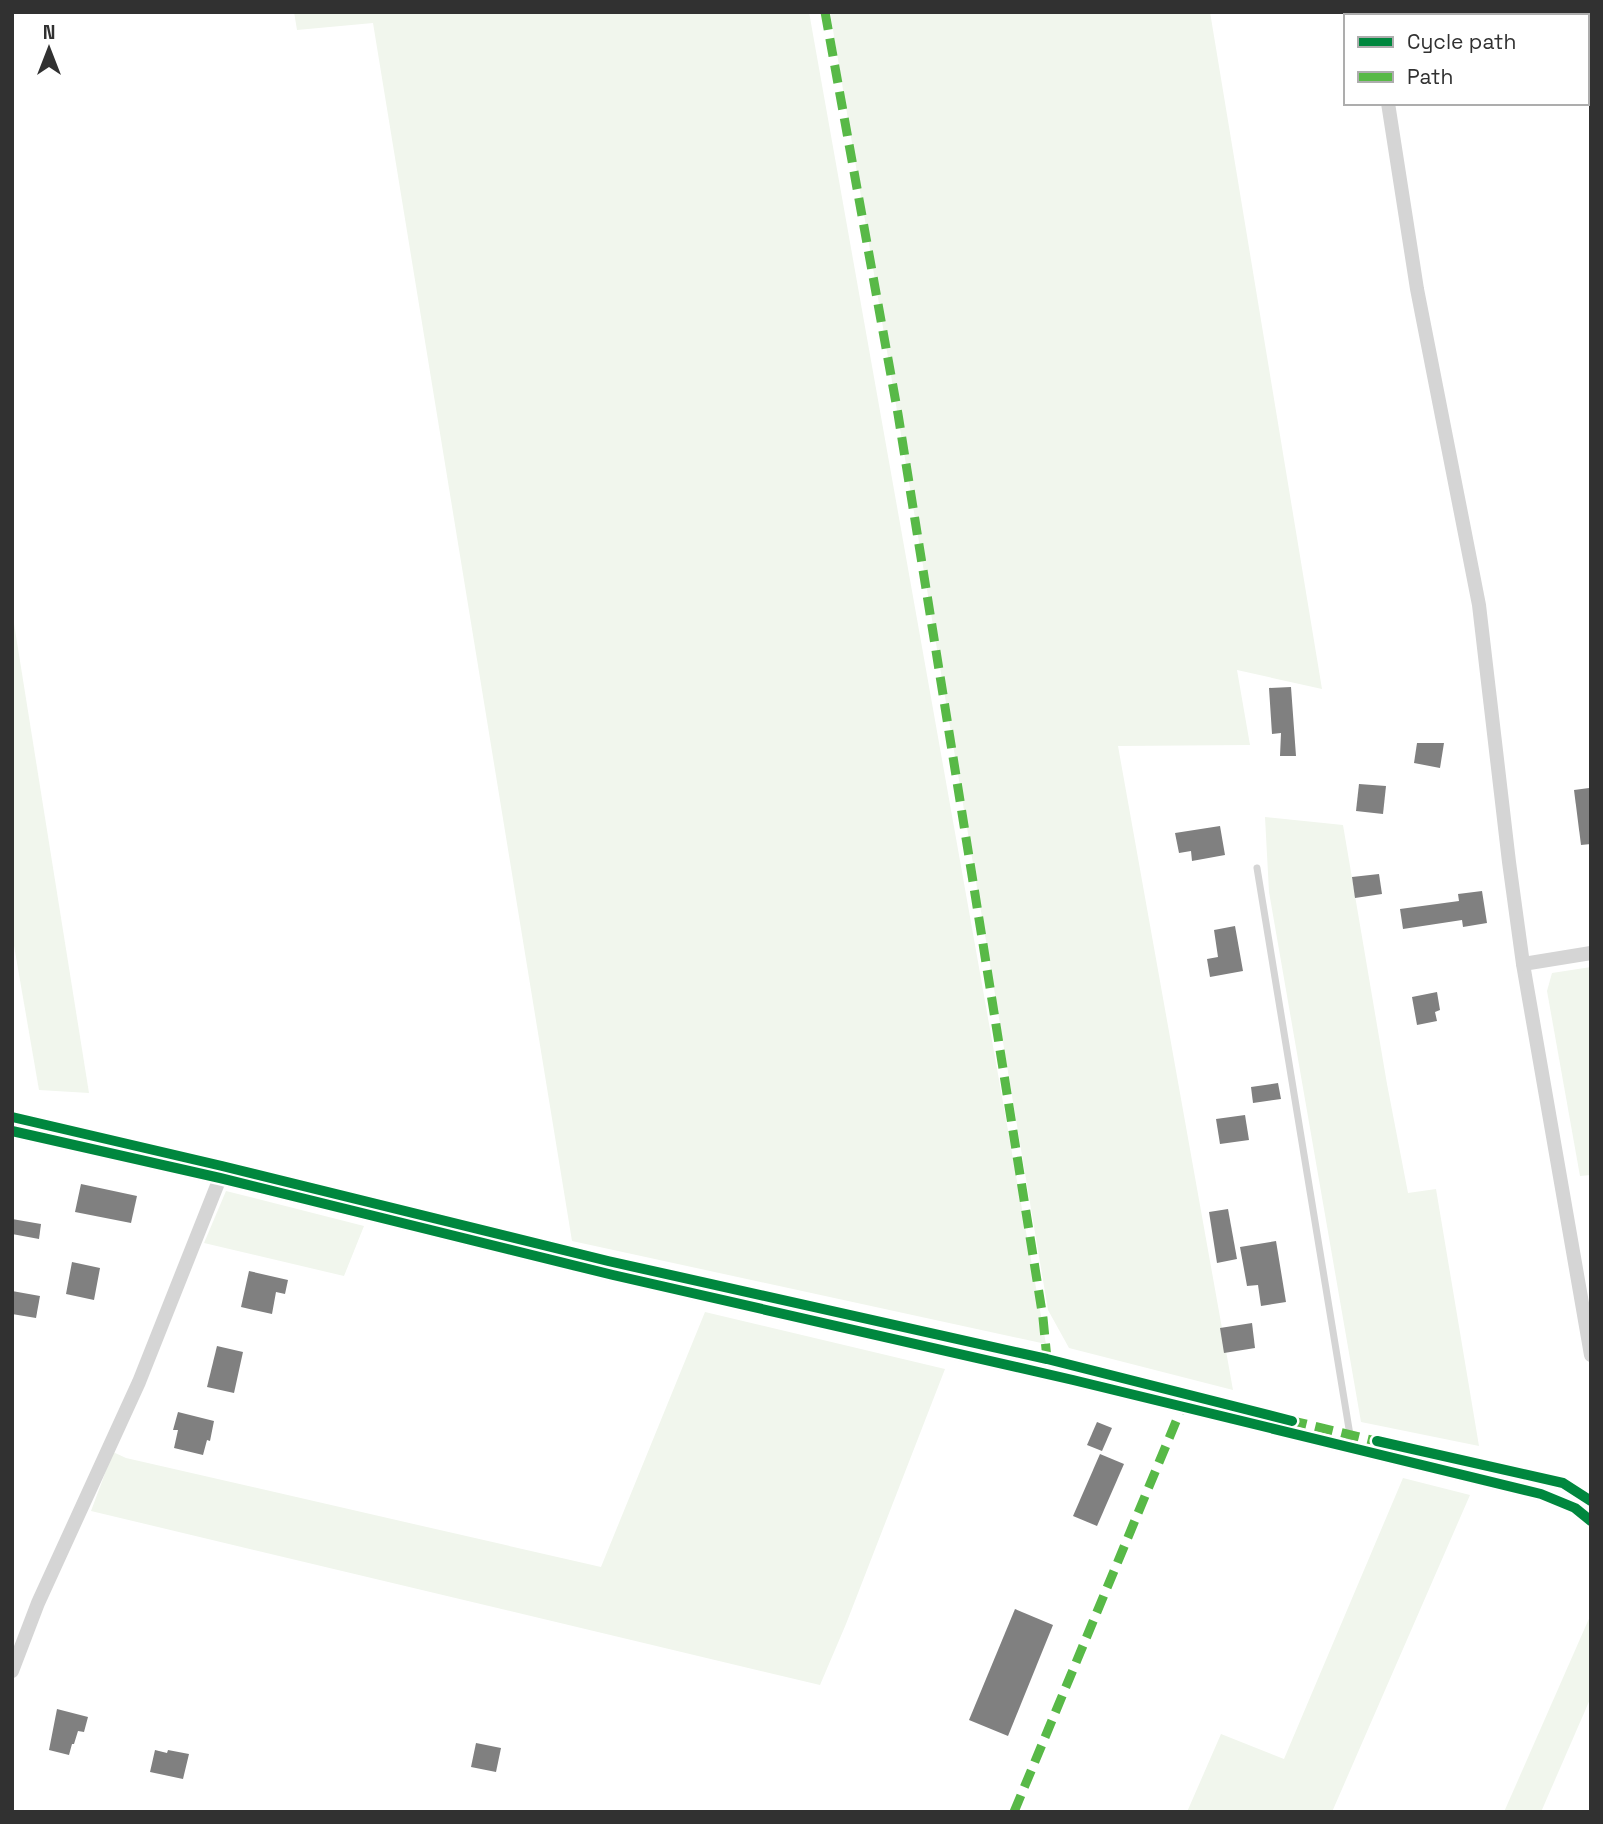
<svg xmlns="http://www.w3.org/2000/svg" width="1603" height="1824" viewBox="0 0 1603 1824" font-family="'Space Grotesk',sans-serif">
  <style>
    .green { fill: #f1f6ed }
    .building { fill: #808080 }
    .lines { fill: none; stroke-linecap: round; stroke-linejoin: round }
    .lane { stroke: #d5d5d5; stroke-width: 7 }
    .street { stroke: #d5d5d5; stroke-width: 14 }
    .quiet { stroke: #58b947; stroke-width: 9; stroke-dasharray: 18 9; stroke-linecap: butt }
    .cycleway-casing { stroke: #fff; stroke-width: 15 }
    .cycleway { stroke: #00873e; stroke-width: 10 }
  </style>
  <rect width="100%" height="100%" fill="#fff"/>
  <g class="green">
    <polygon points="294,12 809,12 1046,1344 572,1241 373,23 297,30"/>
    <polygon points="830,12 1210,12 1322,689 1237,670 1250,745 1118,746 1233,1390 1069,1348 1048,1310"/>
    <polygon points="12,611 89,1093 39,1090 12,934"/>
    <polygon points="1265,817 1343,825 1387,1084 1408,1193 1436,1189 1479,1446 1361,1422 1269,892"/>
    <polygon points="1591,967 1591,1175 1580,1176 1547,991 1552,973"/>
    <polygon points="226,1191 364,1226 344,1276 204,1243"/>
    <polygon points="705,1312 945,1369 846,1624 820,1685 91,1511 113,1452 126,1458 601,1567"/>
    <polygon points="1403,1478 1470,1495 1332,1812 1187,1812 1221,1734 1284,1759"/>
    <polygon points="1591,1614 1591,1697 1541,1812 1504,1812"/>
  </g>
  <g class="building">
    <polygon points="1291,687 1296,756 1280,756 1281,733 1272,734 1269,688"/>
    <polygon points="1417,743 1444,743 1440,768 1414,763"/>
    <polygon points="1359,784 1386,786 1383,814 1356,811"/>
    <polygon points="1589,788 1591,802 1591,844 1581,845 1574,790"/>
    <polygon points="1220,826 1225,855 1192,861 1191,851 1179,853 1175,833"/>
    <polygon points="1379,874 1382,894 1355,898 1352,877"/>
    <polygon points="1482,891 1487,923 1463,927 1462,920 1403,929 1400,909 1459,901 1458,894"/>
    <polygon points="1235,926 1243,971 1210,977 1207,959 1218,957 1214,930"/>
    <polygon points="1437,992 1440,1010 1435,1012 1437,1021 1417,1025 1412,997"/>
    <polygon points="1278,1083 1281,1099 1253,1103 1251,1087"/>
    <polygon points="1245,1115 1249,1140 1220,1144 1216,1119"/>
    <polygon points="81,1184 137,1196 131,1223 75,1212"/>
    <polygon points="1228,1209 1237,1259 1217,1263 1209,1212"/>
    <polygon points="12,1219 41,1224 39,1239 12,1234"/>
    <polygon points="1276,1241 1286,1302 1261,1306 1258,1285 1247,1286 1240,1247"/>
    <polygon points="72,1262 100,1268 94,1300 66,1294"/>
    <polygon points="249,1271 288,1280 285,1294 276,1292 272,1314 241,1307"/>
    <polygon points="12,1291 40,1296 36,1318 12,1314"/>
    <polygon points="1252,1323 1255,1348 1224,1353 1220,1328"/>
    <polygon points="217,1346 243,1352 234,1393 207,1387"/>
    <polygon points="178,1412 214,1421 210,1441 207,1440 203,1455 174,1448 178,1430 173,1430"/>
    <polygon points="1097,1422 1112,1428 1102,1451 1087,1445"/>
    <polygon points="1100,1454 1124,1464 1097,1526 1073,1516"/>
    <polygon points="1015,1609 1053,1625 1008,1736 969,1720"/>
    <polygon points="57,1709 88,1717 84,1732 78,1731 74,1744 72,1744 69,1755 49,1750"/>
    <polygon points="476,1743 501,1748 496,1772 471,1767"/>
    <polygon points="155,1750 167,1753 168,1750 189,1754 183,1779 150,1772"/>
  </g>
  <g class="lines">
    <polyline class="lane" points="1257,868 1350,1435 1347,1446"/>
    <g class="street">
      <polyline points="1375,12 1375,16"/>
      <polyline points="1388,103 1417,289 1479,605 1509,862 1523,964 1591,1355"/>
      <polyline points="1523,964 1591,953"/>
      <polyline points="12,1131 220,1178 613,1275 1073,1380 1541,1494 1575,1508 1591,1521"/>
      <polyline points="12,1671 38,1603 139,1382 220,1178"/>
    </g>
    <g class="quiet">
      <polyline points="825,12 898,414 1043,1318 1047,1359 1045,1363"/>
      <polyline points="1289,1420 1384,1443"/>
      <polyline points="1014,1812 1182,1407"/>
    </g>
    <g class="cycleway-casing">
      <g id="cycleway">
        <polyline points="12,1117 222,1166 608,1261 1047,1359 1292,1421"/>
        <polyline points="12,1131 220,1178 613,1275 1073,1380 1541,1494 1575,1508 1591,1521"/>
        <polyline points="1377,1441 1563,1483 1591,1501"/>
      </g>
    </g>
    <use href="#cycleway" class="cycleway"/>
  </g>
  <rect width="1603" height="1824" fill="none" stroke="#313131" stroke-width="28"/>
  <rect x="1344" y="14" width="245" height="91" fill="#ffffff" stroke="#adadad" stroke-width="2"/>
  <rect x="1358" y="37" width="35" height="10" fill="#00873e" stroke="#adadad" stroke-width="2"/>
  <text x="1407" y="49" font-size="21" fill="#313131">Cycle path</text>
  <rect x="1358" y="72" width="35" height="10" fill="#58b947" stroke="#adadad" stroke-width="2"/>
  <text x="1407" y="84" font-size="21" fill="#313131">Path</text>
  <g transform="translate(49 49)" stroke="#ffffff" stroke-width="5" paint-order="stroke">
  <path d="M0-5L12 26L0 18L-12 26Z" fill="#313131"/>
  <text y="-10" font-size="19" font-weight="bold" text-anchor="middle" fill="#313131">N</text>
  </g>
</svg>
